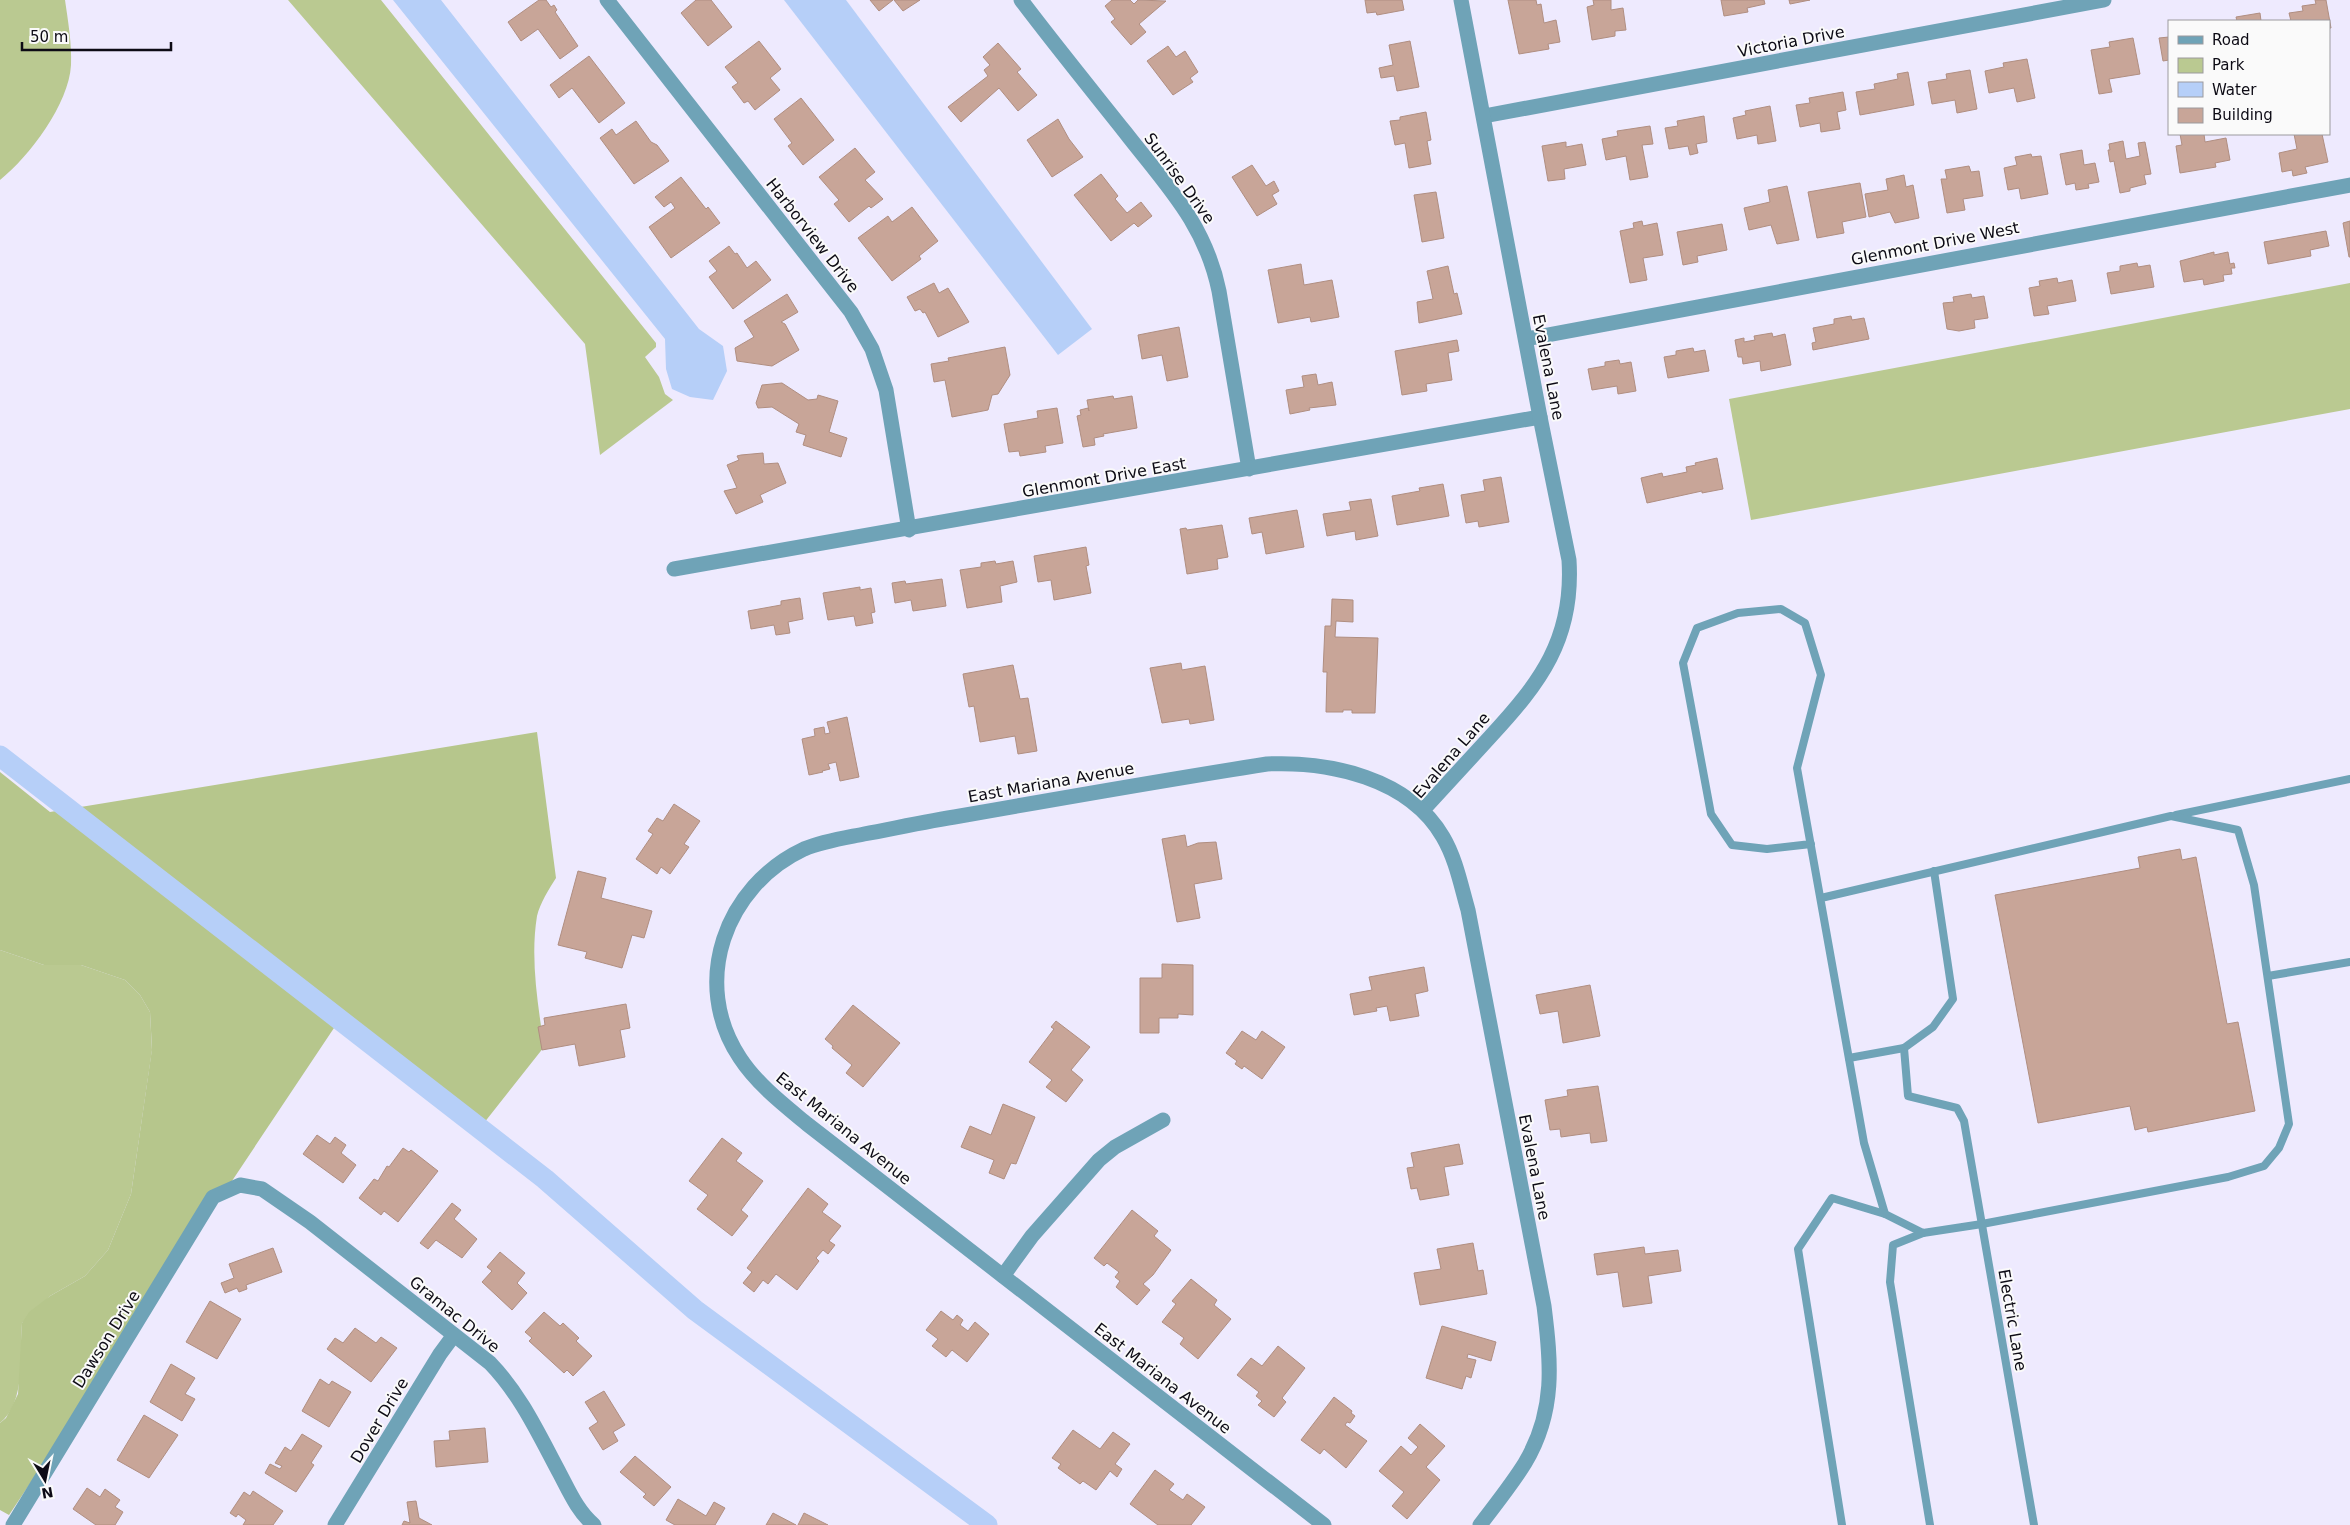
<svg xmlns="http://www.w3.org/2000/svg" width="2350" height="1525" viewBox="0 0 2350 1525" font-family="'DejaVu Sans',sans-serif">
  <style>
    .green { fill: #bac991 }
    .forest { fill: #b6c68c }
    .water { fill: #b6cff8 }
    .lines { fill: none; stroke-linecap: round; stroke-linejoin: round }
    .canal { stroke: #b6cff8; stroke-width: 21 }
    .building { fill: #c8a598; stroke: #b08e81 }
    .lane { stroke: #6fa3b7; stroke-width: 8 }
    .street { stroke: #6fa3b7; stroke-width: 15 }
    .labels { text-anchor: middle; stroke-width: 4; stroke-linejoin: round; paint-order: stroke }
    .street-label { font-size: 16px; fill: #0d0b15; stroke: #fafafa }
  </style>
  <rect width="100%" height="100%" fill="#eeeafe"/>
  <g class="green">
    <path d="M0 0H65C68 21 72 44 71 65 69 104 29 157 0 180Z"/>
    <polygon points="288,0 381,0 656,343 656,347 645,357 659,377 665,394 673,400 600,455 585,344"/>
    <polygon points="2350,283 2350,409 1751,520 1729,399"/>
    <path d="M0 950 44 965H81L125 980 140 995 150 1012 152 1050 131 1194 108 1250 85 1276 50 1296 22 1323C20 1354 26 1402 0 1423Z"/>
  </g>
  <path class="forest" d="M537 732 556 878C549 889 540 903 537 916 530 959 538 1004 544 1047L480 1128 336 1025 9 1515 0 1510V1423L6 1418 18 1394 22 1323 29 1312 50 1296 85 1276 108 1250 131 1194 152 1049 150 1012 140 995 125 980 81 965H44L0 950V772L50 812Z"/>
  <g class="water">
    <polygon points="393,0 441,0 699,329 723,346 727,371 713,400 690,397 672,389 666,369 665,339"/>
    <polygon points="784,0 846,0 1092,329 1058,355"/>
  </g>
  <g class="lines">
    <polyline class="canal" points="0,756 545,1179 695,1310 987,1525"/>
  </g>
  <g class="building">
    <polygon points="539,0 546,0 551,7 554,5 557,10 555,12 578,46 560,59 538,29 521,41 508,22"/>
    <polygon points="696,0 711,0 732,27 708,46 681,13"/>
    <polygon points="870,0 893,0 879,11"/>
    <polygon points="894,0 920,0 903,11"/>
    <polygon points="1112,0 1130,0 1134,4 1138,0 1166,1 1139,24 1146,32 1131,45 1111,22 1115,19 1105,6"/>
    <polygon points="1365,0 1402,0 1404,10 1377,15 1376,12 1367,13"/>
    <polygon points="1508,0 1536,0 1537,5 1541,4 1544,23 1556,20 1560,42 1548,44 1549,49 1519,54"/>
    <polygon points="1593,0 1611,0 1611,10 1623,8 1626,30 1615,31 1615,36 1592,40 1587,7 1594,5"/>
    <polygon points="1721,0 1764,0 1765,4 1747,8 1748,12 1724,16"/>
    <polygon points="1789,0 1810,0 1790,4"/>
    <polygon points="2315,0 2326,0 2331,28 2329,28 2329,21 2291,21 2289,13 2303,11 2302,6 2316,4"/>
    <polygon points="2260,13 2261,21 2237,21 2236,17"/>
    <polygon points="2169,37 2169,60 2163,61 2159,38"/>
    <polygon points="2133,38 2140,74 2109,79 2112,92 2099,94 2091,50 2110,47 2109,42"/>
    <polygon points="759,41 781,69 770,78 780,90 755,110 748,101 744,103 732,87 738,83 725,67"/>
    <polygon points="1410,41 1419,87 1397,91 1394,76 1381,78 1379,68 1393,65 1389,45"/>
    <polygon points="998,43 1021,69 1017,72 1037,95 1018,111 999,88 961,122 948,107 988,76 984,70 990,65 983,57"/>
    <polygon points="1168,46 1176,57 1185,51 1198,72 1190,78 1193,82 1173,95 1147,61"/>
    <polygon points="589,56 625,103 599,123 572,88 559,98 550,85"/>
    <polygon points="2027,59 2035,98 2017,102 2014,88 1989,93 1985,71 2004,67 2003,63"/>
    <polygon points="1970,70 1977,109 1957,113 1955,100 1932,104 1928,82 1947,79 1946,74"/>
    <polygon points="1908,72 1914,105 1860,115 1856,92 1875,89 1874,84 1898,79 1897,74"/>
    <polygon points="1843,92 1846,110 1837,112 1840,129 1821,132 1820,123 1800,127 1796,105 1810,103 1809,98"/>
    <polygon points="801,98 834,140 803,165 788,146 792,143 774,119"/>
    <polygon points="1770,106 1776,141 1758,144 1757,135 1737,139 1733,118 1746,115 1745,111"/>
    <polygon points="1426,112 1431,140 1427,141 1431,164 1409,168 1405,143 1395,145 1390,121 1400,120 1400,117"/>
    <polygon points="1704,116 1707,142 1696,144 1698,153 1690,155 1688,146 1669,149 1665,128 1678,126 1677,121"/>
    <polygon points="1058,119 1069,139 1083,157 1052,177 1027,140"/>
    <polygon points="636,121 651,142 657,145 669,161 634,184 600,138 612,129 616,135"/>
    <polygon points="1650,126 1653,144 1642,145 1648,177 1630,180 1626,156 1606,160 1602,139 1618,136 1617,131"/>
    <polygon points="2180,134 2204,134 2205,142 2226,138 2230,160 2215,163 2216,167 2180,173 2176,146 2182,145"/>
    <polygon points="2294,134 2322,134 2328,162 2305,167 2307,173 2293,176 2292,170 2282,172 2279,153 2297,149"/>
    <polygon points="2123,141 2126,159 2140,156 2138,143 2145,142 2151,174 2144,175 2146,184 2130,188 2130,191 2120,193 2114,161 2110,162 2108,150 2110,150 2109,144"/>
    <polygon points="1566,142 1566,147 1582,144 1586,165 1564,169 1565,179 1548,181 1542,146"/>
    <polygon points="855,148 875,172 865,180 883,199 871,208 869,206 849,222 834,204 839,200 819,177"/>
    <polygon points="2082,150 2084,165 2095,163 2099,182 2088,184 2089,188 2076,190 2075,183 2066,185 2060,154"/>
    <polygon points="2031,154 2032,157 2041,156 2048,194 2021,199 2019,188 2008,190 2004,168 2017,165 2015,157"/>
    <polygon points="1252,165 1266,186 1274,181 1279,191 1272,195 1277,204 1257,216 1232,177"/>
    <polygon points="1969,166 1971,172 1979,171 1983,196 1963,199 1965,210 1947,213 1941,179 1947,179 1945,170"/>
    <polygon points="1101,174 1118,196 1115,199 1127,213 1141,202 1152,216 1138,227 1134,223 1111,241 1074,195"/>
    <polygon points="1904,175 1906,187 1913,185 1919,218 1895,223 1890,212 1869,217 1865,194 1888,190 1886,179"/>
    <polygon points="681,177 706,209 708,207 720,223 671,258 649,227 675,208 671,202 664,207 655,197"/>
    <polygon points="1860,183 1866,217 1842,222 1844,233 1817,238 1808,192"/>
    <polygon points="1787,186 1799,240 1777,244 1771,225 1749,230 1744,208 1770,202 1768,190"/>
    <polygon points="1436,192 1444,238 1422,242 1414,195"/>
    <polygon points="912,207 938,241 919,256 921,259 892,281 858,238 888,216 892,222"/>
    <polygon points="1642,221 1643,226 1657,223 1663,255 1643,258 1647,280 1630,283 1620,231 1634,228 1633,223"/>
    <polygon points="2350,221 2350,257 2349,257 2343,223"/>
    <polygon points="1722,224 1727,250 1697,256 1698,262 1683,265 1677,232"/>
    <polygon points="2326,231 2329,246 2310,250 2311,256 2268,264 2264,242"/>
    <polygon points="729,246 735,254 737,253 747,268 756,261 771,280 733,309 709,277 717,271 709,261"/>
    <polygon points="2214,252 2214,255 2228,252 2230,264 2234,263 2235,268 2231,268 2232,274 2223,275 2224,281 2204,285 2203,279 2184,282 2180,261"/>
    <polygon points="2137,263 2138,267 2150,265 2154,287 2111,294 2107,273 2120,271 2120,266"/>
    <polygon points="1301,264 1304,285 1332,280 1339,317 1311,322 1310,317 1278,323 1268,270"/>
    <polygon points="1448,266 1454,294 1457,293 1462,314 1419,323 1417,302 1433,299 1427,271"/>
    <polygon points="2057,278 2058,283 2072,280 2076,301 2047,306 2049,314 2034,316 2029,288 2040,286 2039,281"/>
    <polygon points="934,283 939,293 948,288 969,322 938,337 925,312 923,313 920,309 915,311 907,297"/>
    <polygon points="787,294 798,312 781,322 785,324 799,350 772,366 737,361 735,348 754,337 744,321"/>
    <polygon points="1971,294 1972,298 1984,296 1988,318 1974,320 1975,328 1959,331 1947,329 1943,303 1954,302 1953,297"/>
    <polygon points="1851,316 1852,320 1864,318 1869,339 1813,350 1812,343 1816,342 1813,328 1834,324 1834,319"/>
    <polygon points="1179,327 1188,377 1167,381 1162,355 1142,359 1138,335"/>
    <polygon points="1772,333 1773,337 1785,334 1791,365 1761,371 1760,361 1743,364 1742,357 1738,357 1735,340 1744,338 1744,342 1755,340 1754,336"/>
    <polygon points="1457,340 1459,351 1448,353 1452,380 1426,384 1427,391 1402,395 1395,351"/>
    <polygon points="1005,347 1010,375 998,394 992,395 988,410 952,417 945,380 934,382 931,364 949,361 948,358"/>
    <polygon points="1693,348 1694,352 1705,350 1709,371 1668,378 1664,357 1676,355 1676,351"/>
    <polygon points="1619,360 1620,364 1631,362 1636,391 1618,394 1617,386 1592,390 1588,369 1605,366 1605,362"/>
    <polygon points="1316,374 1318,385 1332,382 1336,405 1309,408 1310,410 1290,414 1286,390 1304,387 1302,376"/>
    <polygon points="782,383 808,400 817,399 818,395 838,401 829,432 847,438 841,457 803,445 806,435 796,432 799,424 772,407 758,408 756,403 762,385"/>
    <polygon points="1113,396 1114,399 1132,396 1137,428 1103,434 1104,436 1094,438 1095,445 1083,447 1077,416 1081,415 1080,410 1088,408 1089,411 1087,400"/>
    <polygon points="1057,408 1063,443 1045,446 1046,452 1020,456 1019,451 1009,452 1004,424 1038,418 1037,411"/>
    <polygon points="763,453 764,464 778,463 786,483 760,495 763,502 736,514 724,491 737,488 727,465 739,460 737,456 741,455"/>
    <polygon points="1717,458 1723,489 1702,493 1702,491 1647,503 1641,478 1662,473 1663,477 1687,472 1686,467 1696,465 1695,463"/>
    <polygon points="1501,477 1509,522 1479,527 1478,521 1466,523 1461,495 1485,491 1483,480"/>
    <polygon points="1443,484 1449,516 1397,525 1392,496 1420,491 1419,488"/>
    <polygon points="1371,499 1378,536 1356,540 1355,531 1327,536 1323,514 1351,510 1349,502"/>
    <polygon points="1297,510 1304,547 1266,554 1262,532 1252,534 1249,518"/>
    <polygon points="1222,525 1228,557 1217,559 1218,569 1187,574 1180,529 1186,528 1187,530"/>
    <polygon points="1086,547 1089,565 1086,566 1091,593 1054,600 1051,580 1038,582 1034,556"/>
    <polygon points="995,561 996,564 1013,561 1017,582 1000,586 1002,602 967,608 960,570 981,567 981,563"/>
    <polygon points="942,579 946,606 913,611 911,600 895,603 892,583 905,581 906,584"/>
    <polygon points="860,587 860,590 871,588 875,612 871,613 873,623 856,626 854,616 828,620 823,593"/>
    <polygon points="800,598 803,619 788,622 790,633 776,635 774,625 751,629 748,611 781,605 781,601"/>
    <polygon points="1332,599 1353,600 1353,622 1336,621 1335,637 1378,638 1375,713 1352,713 1352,710 1343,710 1343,712 1326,712 1327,672 1323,672 1325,626 1331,626"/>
    <polygon points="1181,663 1182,670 1205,666 1214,720 1190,724 1189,719 1162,723 1150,668"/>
    <polygon points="1013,665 1020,699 1028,698 1037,751 1018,754 1015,736 980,742 974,706 969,707 963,674"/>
    <polygon points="847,717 859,777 840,781 836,762 828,764 830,769 822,771 823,772 809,775 802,739 815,736 814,729 824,727 825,734 830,733 827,722"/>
    <polygon points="674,804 700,821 684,844 689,847 670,874 661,867 657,874 636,859 653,834 648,831 657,818 663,821"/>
    <polygon points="1185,835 1187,847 1198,843 1216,842 1222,879 1194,884 1200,918 1177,922 1162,839"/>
    <polygon points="2180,849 2182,860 2196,857 2227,1024 2238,1022 2255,1111 2148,1132 2147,1127 2135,1130 2130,1106 2038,1123 1995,895 2140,868 2138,857"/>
    <polygon points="578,871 606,878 601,898 652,911 644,938 632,935 622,968 585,958 587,952 558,945"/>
    <polygon points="1162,964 1193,965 1193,1015 1178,1014 1178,1018 1159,1018 1159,1033 1140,1033 1140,978 1162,978"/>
    <polygon points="1424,967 1428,991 1415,994 1419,1016 1390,1021 1387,1006 1376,1008 1377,1011 1354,1015 1350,994 1372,990 1369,977"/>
    <polygon points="1590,985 1600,1036 1563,1043 1558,1011 1540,1014 1536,995"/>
    <polygon points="626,1004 630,1028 620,1030 625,1057 579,1066 575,1044 542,1050 538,1027 545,1025 544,1018"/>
    <polygon points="853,1005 900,1043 863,1087 846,1073 852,1065 832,1048 833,1046 825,1039"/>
    <polygon points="1056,1021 1090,1047 1071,1070 1083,1080 1066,1102 1046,1087 1052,1080 1029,1062 1054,1029 1051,1027"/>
    <polygon points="1242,1031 1256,1040 1262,1031 1285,1047 1262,1079 1244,1066 1242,1069 1235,1064 1237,1061 1226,1053"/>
    <polygon points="1598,1086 1607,1141 1591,1143 1590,1133 1561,1137 1560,1129 1550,1130 1545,1100 1568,1096 1567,1090"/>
    <polygon points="1003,1104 1035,1117 1016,1164 1011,1163 1004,1179 989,1173 994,1160 961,1147 970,1126 991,1135"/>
    <polygon points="317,1135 330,1144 335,1137 346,1145 341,1153 356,1165 343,1183 303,1154"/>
    <polygon points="722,1138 742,1153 736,1161 763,1181 741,1210 748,1216 732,1236 697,1209 708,1195 689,1181"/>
    <polygon points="1459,1144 1463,1164 1444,1167 1449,1195 1420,1200 1417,1188 1411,1189 1407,1168 1414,1167 1411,1153"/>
    <polygon points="403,1148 409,1152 411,1150 438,1171 398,1222 384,1211 381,1215 359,1198 374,1179 378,1181 387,1166 389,1167"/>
    <polygon points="808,1188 828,1204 822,1212 841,1226 829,1241 835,1245 828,1254 823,1250 816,1258 819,1261 797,1290 776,1274 768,1284 763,1280 754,1292 743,1283 752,1272 747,1268"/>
    <polygon points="452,1203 461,1210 454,1219 477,1239 462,1258 436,1240 428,1249 420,1243"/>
    <polygon points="1132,1210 1158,1231 1154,1236 1171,1250 1153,1275 1143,1284 1150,1290 1137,1305 1116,1287 1120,1281 1115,1277 1119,1272 1107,1263 1104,1266 1094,1258"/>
    <polygon points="1473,1243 1478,1271 1483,1270 1487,1294 1420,1305 1414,1273 1441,1269 1437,1249"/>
    <polygon points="1644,1247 1645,1254 1678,1250 1681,1271 1648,1276 1652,1303 1623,1307 1618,1272 1597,1275 1594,1254"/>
    <polygon points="273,1248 282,1272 246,1285 247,1289 239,1292 237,1288 225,1293 221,1283 234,1278 229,1264"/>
    <polygon points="500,1252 525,1273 517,1283 527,1293 512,1310 482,1282 492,1271 487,1267"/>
    <polygon points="1191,1279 1217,1300 1214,1305 1231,1319 1198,1359 1180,1344 1184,1338 1162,1322 1176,1304 1172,1301"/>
    <polygon points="210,1301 241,1319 217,1359 186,1342"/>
    <polygon points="941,1311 953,1320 957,1315 963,1320 960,1325 968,1331 975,1322 989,1334 967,1362 952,1350 946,1357 932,1346 938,1339 926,1330"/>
    <polygon points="544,1312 560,1326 563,1323 579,1338 576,1341 592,1356 573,1376 567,1370 564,1373 529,1341 532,1338 525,1332"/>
    <polygon points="1442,1326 1496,1342 1491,1361 1468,1354 1467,1358 1476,1360 1471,1378 1466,1376 1462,1389 1426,1378"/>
    <polygon points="355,1328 376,1343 381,1337 397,1348 371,1382 327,1349 335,1338 343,1343"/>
    <polygon points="1278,1346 1305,1368 1282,1398 1286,1402 1274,1417 1258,1405 1262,1401 1256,1396 1259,1392 1237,1375 1251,1358 1262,1366"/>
    <polygon points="171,1364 195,1378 185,1394 195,1399 182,1421 150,1402"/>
    <polygon points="320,1379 329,1385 332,1381 351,1392 329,1427 302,1411"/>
    <polygon points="604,1391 625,1425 613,1432 618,1441 603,1450 589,1428 598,1422 585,1402"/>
    <polygon points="1334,1397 1352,1411 1351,1413 1355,1416 1350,1423 1347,1422 1345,1425 1367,1441 1346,1468 1324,1449 1320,1454 1301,1440"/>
    <polygon points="144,1415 178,1435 149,1478 117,1460"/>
    <polygon points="1420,1424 1445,1446 1426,1467 1440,1480 1407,1519 1392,1506 1404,1492 1379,1471 1401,1446 1411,1455 1418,1447 1408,1438"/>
    <polygon points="485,1428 488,1462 436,1467 434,1441 450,1440 449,1431"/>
    <polygon points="1073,1430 1100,1449 1113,1432 1130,1444 1115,1464 1122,1469 1117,1477 1110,1471 1096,1490 1083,1481 1080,1484 1058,1468 1061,1464 1052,1458"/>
    <polygon points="302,1434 322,1446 311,1463 314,1465 296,1492 265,1473 270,1464 280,1469 282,1466 275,1463 285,1447 291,1451"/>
    <polygon points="635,1456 671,1487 654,1506 643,1497 646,1494 620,1472"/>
    <polygon points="1155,1470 1174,1484 1169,1490 1183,1500 1187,1494 1205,1507 1191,1525 1158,1525 1130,1504"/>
    <polygon points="87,1488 100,1497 105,1489 120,1500 115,1507 123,1512 115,1525 96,1525 73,1509"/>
    <polygon points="253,1491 283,1511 273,1525 243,1525 246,1520 238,1514 236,1517 230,1513 244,1492 250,1496"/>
    <polygon points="678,1499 706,1516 714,1502 725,1508 715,1525 675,1525 666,1520"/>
    <polygon points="416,1501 419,1518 432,1525 402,1525 404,1521 410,1523 407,1502"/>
    <polygon points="773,1513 796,1525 766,1525"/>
    <polygon points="804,1513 828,1525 798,1525"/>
  </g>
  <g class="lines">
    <g class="lane">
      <polyline points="2176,815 2350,779"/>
      <polyline points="1811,844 1767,849 1732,845 1711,814 1683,663 1697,628 1738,613 1781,609 1805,623 1821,675 1797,768 1864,1143 1885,1214 1923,1233 1982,1224 2228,1177 2264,1166 2279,1148 2289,1124 2254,885 2238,830 2171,816 1821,898"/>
      <polyline points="1934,871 1953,999 1933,1027 1904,1048 1908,1096 1957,1108 1964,1121 2034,1525"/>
      <polyline points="2268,976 2350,962"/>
      <polyline points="1849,1058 1904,1048"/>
      <polyline points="1923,1233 1893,1245 1890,1282 1930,1525"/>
      <polyline points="1842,1525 1798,1249 1832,1198 1885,1214"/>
    </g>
    <g class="street">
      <polyline points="607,0 851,312 872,349 886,390 909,530"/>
      <path d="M1021 0C1055 45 1090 88 1125 132 1166 185 1205 223 1219 291L1249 469"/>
      <polyline points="1484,116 2104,0"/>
      <polyline points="1526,339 2350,185"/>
      <polyline points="674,569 1540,417"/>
      <path d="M1423 810C1445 786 1467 762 1490 737 1540 683 1574 639 1569 560L1540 417 1461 0"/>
      <polyline points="1003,1276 1032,1236 1099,1160 1115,1147 1163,1120"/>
      <path d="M13 1525 213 1197 240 1185 262 1189 310 1222 490 1363C521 1395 539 1435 560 1474 569 1491 578 1512 594 1525"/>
      <polyline points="335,1525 440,1354 454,1335"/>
      <path d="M1324 1525 807 1124C783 1104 757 1084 740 1058 690 983 725 886 804 849 823 841 844 838 864 834 896 828 928 821 960 816 1062 798 1164 780 1267 764 1329 761 1409 778 1443 837 1456 859 1461 886 1468 910L1544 1306C1551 1362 1556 1411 1525 1463 1512 1484 1495 1505 1480 1525"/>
    </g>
  </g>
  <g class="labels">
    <g class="street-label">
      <text transform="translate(1791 41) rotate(-11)" y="6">Victoria Drive</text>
      <text transform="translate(1180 178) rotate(54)" y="6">Sunrise Drive</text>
      <text transform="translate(813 235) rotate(52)" y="6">Harborview Drive</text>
      <text transform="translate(1935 243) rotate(-11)" y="6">Glenmont Drive West</text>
      <text transform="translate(1549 367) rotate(79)" y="6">Evalena Lane</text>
      <text transform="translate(1104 477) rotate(-10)" y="6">Glenmont Drive East</text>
      <text transform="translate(1451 755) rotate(-49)" y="6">Evalena Lane</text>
      <text transform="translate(1051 782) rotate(-10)" y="6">East Mariana Avenue</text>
      <text transform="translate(844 1128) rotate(39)" y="6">East Mariana Avenue</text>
      <text transform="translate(1535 1167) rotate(79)" y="6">Evalena Lane</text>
      <text transform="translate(455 1314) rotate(39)" y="6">Gramac Drive</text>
      <text transform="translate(2013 1320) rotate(80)" y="6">Electric Lane</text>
      <text transform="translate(106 1339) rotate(-58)" y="6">Dawson Drive</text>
      <text transform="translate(1163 1378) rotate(38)" y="6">East Mariana Avenue</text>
      <text transform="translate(379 1420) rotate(-59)" y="6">Dover Drive</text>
    </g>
  </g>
  <rect x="2168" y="20" width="162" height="115" fill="#fafafa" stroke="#9b9a9e"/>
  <rect x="2178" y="36" width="25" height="8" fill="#6fa3b7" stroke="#9b9a9e"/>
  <text x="2212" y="45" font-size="15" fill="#0d0b15">Road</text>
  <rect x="2178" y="58" width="25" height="15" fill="#bac991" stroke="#9b9a9e"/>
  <text x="2212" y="70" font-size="15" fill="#0d0b15">Park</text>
  <rect x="2178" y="82" width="25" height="15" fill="#b6cff8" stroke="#9b9a9e"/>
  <text x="2212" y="95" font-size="15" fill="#0d0b15">Water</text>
  <rect x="2178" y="108" width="25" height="15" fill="#c8a598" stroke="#9b9a9e"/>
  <text x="2212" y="120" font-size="15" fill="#0d0b15">Building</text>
  <g transform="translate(45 1480) rotate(170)" stroke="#fafafa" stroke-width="4" paint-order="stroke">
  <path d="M0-4L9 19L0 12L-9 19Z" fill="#0d0b15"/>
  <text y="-8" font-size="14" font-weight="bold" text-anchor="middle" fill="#0d0b15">N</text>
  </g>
  <path d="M22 42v8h149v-8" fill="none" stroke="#0d0b15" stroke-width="2.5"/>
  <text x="30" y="42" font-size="15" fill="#0d0b15" stroke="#fafafa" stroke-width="4" paint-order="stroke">50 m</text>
</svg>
